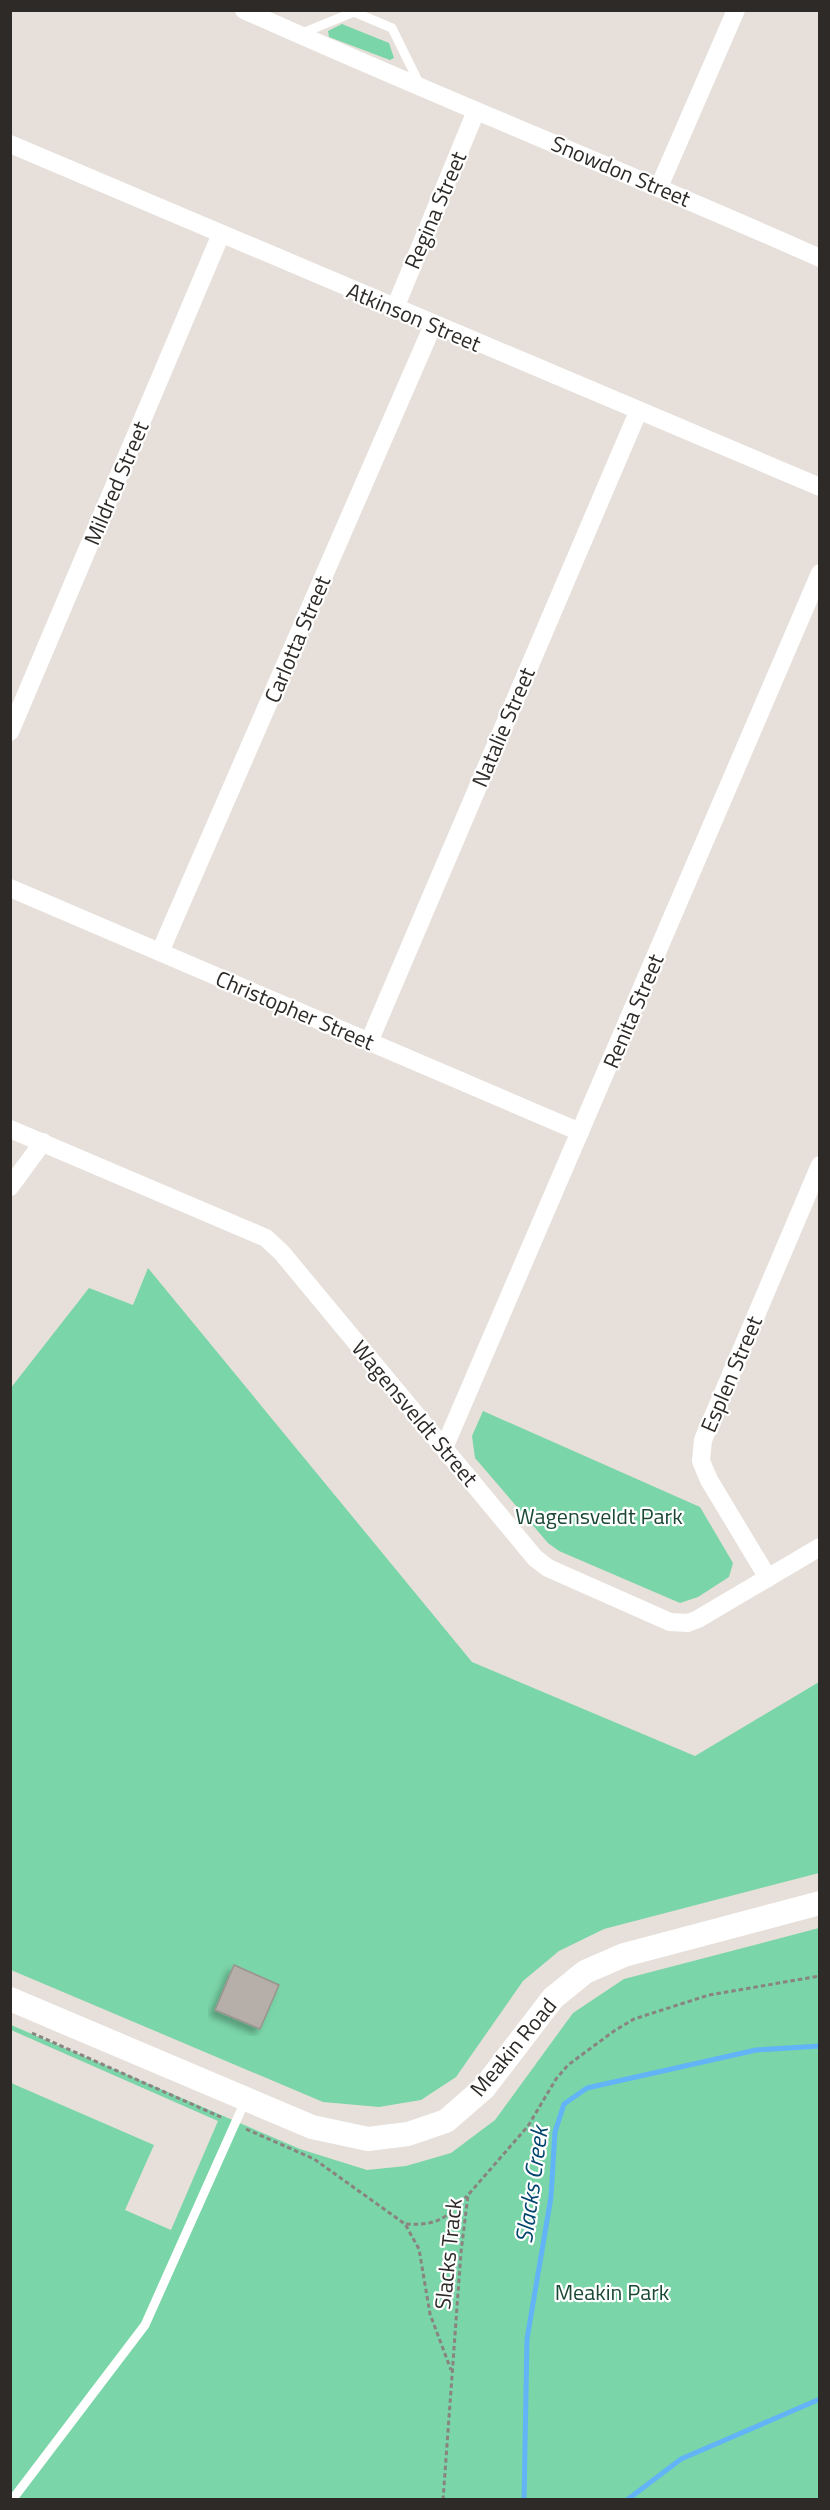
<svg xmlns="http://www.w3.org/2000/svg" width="830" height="2510" viewBox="0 0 830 2510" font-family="'Titillium Web',sans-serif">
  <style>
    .green { fill: #7ad5a8; fill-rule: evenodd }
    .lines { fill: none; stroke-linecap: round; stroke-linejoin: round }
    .stream { stroke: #62b4f6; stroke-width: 5 }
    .building { fill: #b5aea9; stroke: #9a948e; stroke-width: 1.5; filter: url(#shadow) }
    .path { stroke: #898480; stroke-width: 3; stroke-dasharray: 4.5 3; stroke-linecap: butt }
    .service { stroke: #fff; stroke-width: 9 }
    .minor { stroke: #fff; stroke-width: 18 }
    .tertiary { stroke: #fff; stroke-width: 24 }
    .labels { text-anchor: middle; stroke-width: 4.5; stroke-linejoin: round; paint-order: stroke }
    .street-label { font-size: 22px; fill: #2d2a28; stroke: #fff }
    .park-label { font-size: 22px; fill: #1c4935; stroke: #fff }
    .water-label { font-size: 24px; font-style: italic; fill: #02456f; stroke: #fff }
  </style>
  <defs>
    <filter id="shadow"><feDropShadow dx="-5" dy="5" stdDeviation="3" flood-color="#0004"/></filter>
  </defs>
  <rect width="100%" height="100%" fill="#e7e0da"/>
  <g class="green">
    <polygon points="342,24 389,43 394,58 390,60 329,37 328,31"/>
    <path d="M148 1268 472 1662 695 1756 819 1682V1873L604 1929 559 1951 523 1981 456 2077 421 2100 379 2107 323 2102 11 1970 10 1389 89 1288 133 1305ZM234 1966 279 1985 260 2029 215 2010Z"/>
    <polygon points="483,1411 700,1507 733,1563 729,1577 698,1597 680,1603 559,1551 548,1543 475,1458 472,1436"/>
    <polygon points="819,1928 819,2499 11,2499 11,2083 154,2145 125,2210 171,2230 218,2121 11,2030 11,2025 300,2149 367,2170 406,2166 451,2153 495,2120 573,2013 624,1979"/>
  </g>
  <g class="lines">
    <g class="stream">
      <polyline points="524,2500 527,2339 551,2197 555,2132 564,2104 587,2088 756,2050 820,2046"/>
      <polyline points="627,2500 681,2459 820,2399"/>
    </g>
  </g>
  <polygon class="building" points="234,1965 279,1985 260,2029 215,2010"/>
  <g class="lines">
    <g class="path">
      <polyline points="32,2033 223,2118"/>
      <polyline points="246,2129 314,2159 405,2224 419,2249 430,2314 451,2370"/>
      <path d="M406 2224C437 2226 447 2218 467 2196"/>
      <polyline points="443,2500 461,2252 468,2195 528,2126 556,2079 568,2065 614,2031 634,2019 709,1995 820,1976"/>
    </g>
    <g class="service">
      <polyline points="300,34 354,12 392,28 420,85"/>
      <polyline points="12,2500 145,2325 246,2099"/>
    </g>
    <g class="minor">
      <path d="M244 10C435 96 629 173 820 258"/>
      <polyline points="10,144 820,487"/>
      <polyline points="659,187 736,10"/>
      <polyline points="395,308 476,111"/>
      <polyline points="10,732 221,234"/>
      <polyline points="10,888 580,1132"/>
      <polyline points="160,952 433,325"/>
      <polyline points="369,1042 638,412"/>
      <polyline points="10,1129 266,1238 282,1253 535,1558 548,1568 670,1622 688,1623 698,1619 820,1547"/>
      <polyline points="10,1187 43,1142"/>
      <polyline points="444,1448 820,573"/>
      <polyline points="768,1578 709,1480 701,1461 703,1440 820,1165"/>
    </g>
    <polyline class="tertiary" points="10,1999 312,2127 368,2139 408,2134 446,2121 484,2088 553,1998 585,1972 624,1955 820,1903"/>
  </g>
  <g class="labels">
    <g class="street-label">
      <text transform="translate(621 171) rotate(23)" y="8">Snowdon Street</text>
      <text transform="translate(435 210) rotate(-67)" y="8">Regina Street</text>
      <text transform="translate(414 317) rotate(23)" y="8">Atkinson Street</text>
      <text transform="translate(116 483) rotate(-67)" y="8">Mildred Street</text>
      <text transform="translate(297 639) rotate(-67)" y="8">Carlotta Street</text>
      <text transform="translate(503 727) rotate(-67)" y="8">Natalie Street</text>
      <text transform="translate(295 1010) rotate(23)" y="8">Christopher Street</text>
      <text transform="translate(633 1011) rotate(-67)" y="8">Renita Street</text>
      <text transform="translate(731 1374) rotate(-67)" y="8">Esplen Street</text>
      <text transform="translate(415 1413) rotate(50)" y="8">Wagensveldt Street</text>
      <text transform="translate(513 2047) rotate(-50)" y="8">Meakin Road</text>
      <text transform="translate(448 2254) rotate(-84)" y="8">Slacks Track</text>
    </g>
    <g class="park-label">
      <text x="599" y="1524">Wagensveldt Park</text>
      <text x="612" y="2300">Meakin Park</text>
    </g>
    <g class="water-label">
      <text transform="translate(532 2185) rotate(-82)" y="8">Slacks Creek</text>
    </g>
  </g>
  <rect width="830" height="2510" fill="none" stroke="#2d2a28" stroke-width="24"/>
</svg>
